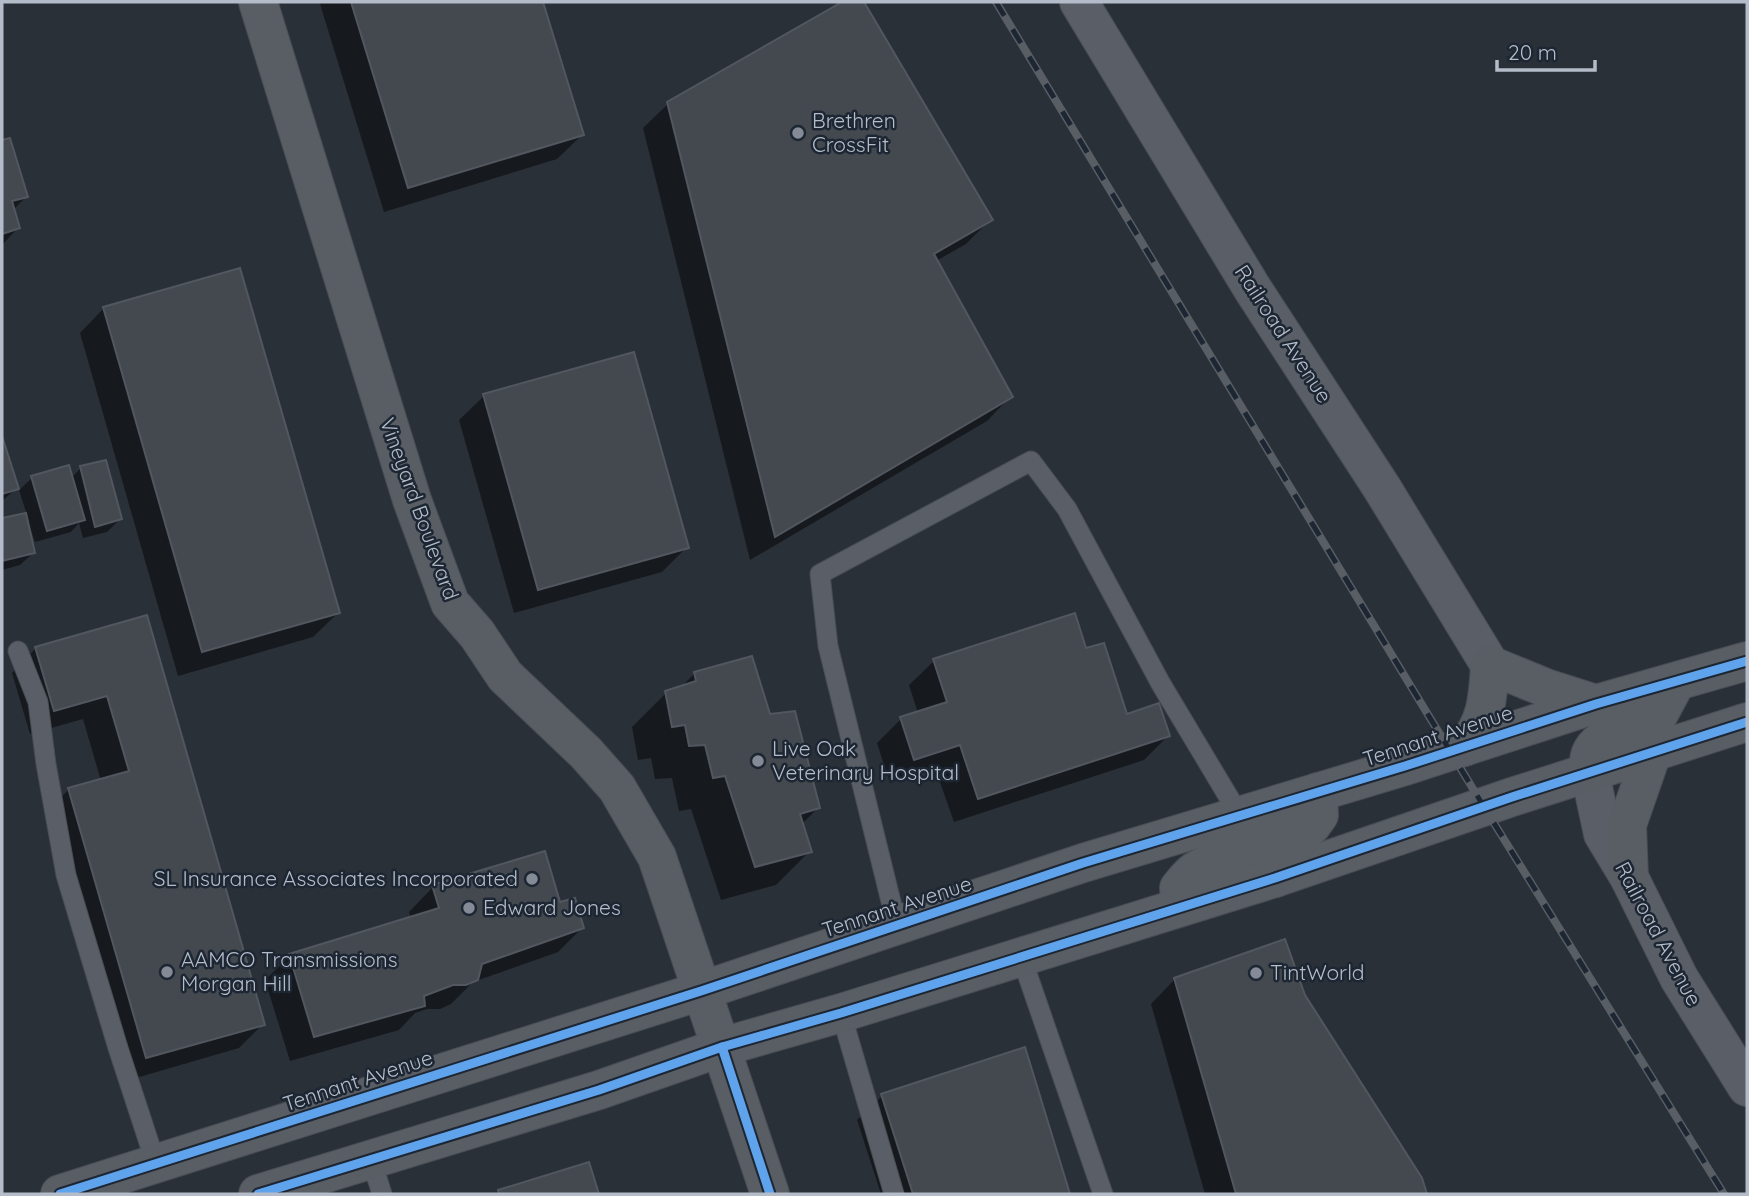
<svg xmlns="http://www.w3.org/2000/svg" width="1749" height="1196" viewBox="0 0 1749 1196" font-family="Quicksand,sans-serif">
  <style>
    .shadow { fill: #0007 }
    .building { fill: #444950; stroke: #52575f; stroke-width: 2 }
    .lines { fill: none; stroke-linecap: round; stroke-linejoin: round }
    .lane-casing { stroke: #484c53; stroke-width: 21 }
    .street-casing { stroke: #484c53; stroke-width: 40 }
    .secondary-casing { stroke: #484c53; stroke-width: 40 }
    .lane { stroke: #5a5e66; stroke-width: 19 }
    .street { stroke: #5a5e66; stroke-width: 38 }
    .secondary { stroke: #595d64; stroke-width: 38 }
    .rail-casing { stroke: #595d64; stroke-width: 8 }
    .rail { stroke: #1d2633; stroke-width: 5; stroke-dasharray: 16; stroke-linecap: butt }
    .cycleway-casing { stroke: #1d2633; stroke-width: 13 }
    .cycleway { stroke: #60a3ed; stroke-width: 9 }
    .poi-dot { fill: #848b96; stroke: #1d2633; stroke-width: 2.5 }
    .labels { text-anchor: middle; stroke-width: 5; stroke-linejoin: round; paint-order: stroke }
    .poi-label { font-size: 21px; fill: #b4bcc9; stroke: #1d2633; text-anchor: start }
    .street-label { font-size: 21px; fill: #b4bcc9; stroke: #1d2633 }
  </style>
  <rect width="100%" height="100%" fill="#2a3038"/>
  <g class="shadow">
    <polygon points="323,2 541,2 582,135 557,159 384,212 320,4"/>
    <polygon points="845,2 862,2 990,220 966,244 936,261 1011,396 987,421 750,560 643,128 668,104"/>
    <polygon points="9,140 26,197 13,210 18,228 2,245 2,142"/>
    <polygon points="104,308 338,613 313,637 178,676 80,333"/>
    <polygon points="484,396 687,547 662,572 514,613 459,420"/>
    <polygon points="2,441 17,488 2,501"/>
    <polygon points="81,468 120,519 107,532 83,538 79,523 71,532 35,542 29,524 27,525 33,553 20,565 2,570 2,520 27,515 19,490 32,478 71,478"/>
    <polygon points="1074,615 1085,651 1126,716 1168,736 1144,760 954,822 935,768 890,783 877,743 901,719 918,713 909,685 934,661"/>
    <polygon points="146,617 263,1024 239,1048 122,1082 45,814 69,789 101,781 83,719 30,734 12,673 36,648"/>
    <polygon points="695,673 769,716 818,808 802,824 810,851 776,885 721,900 691,809 679,811 672,778 655,779 651,758 638,760 632,727 666,693 680,688"/>
    <polygon points="433,887 559,904 582,928 558,952 473,982 451,1004 440,1009 427,1009 415,1013 399,1030 290,1061 265,980 290,956 411,918 409,912"/>
    <polygon points="1175,979 1303,996 1420,1178 1425,1194 1205,1194 1151,1004"/>
    <polygon points="1024,1050 1068,1194 881,1194 857,1120 882,1096"/>
    <polygon points="588,1165 597,1194 496,1194 499,1191"/>
  </g>
  <g class="building">
    <polygon points="351,2 543,2 584,135 408,188"/>
    <polygon points="842,2 864,2 993,220 934,254 1013,397 775,537 667,102"/>
    <polygon points="10,138 28,197 12,201 20,228 2,234 2,140"/>
    <polygon points="240,268 340,613 202,652 103,307"/>
    <polygon points="634,352 689,548 538,590 483,394"/>
    <polygon points="2,436 19,489 2,494"/>
    <polygon points="106,460 122,519 95,527 80,466"/>
    <polygon points="69,465 85,520 47,531 31,476"/>
    <polygon points="26,513 35,553 2,561 2,518"/>
    <polygon points="1075,613 1086,648 1104,643 1127,714 1159,703 1170,736 978,799 960,745 914,760 900,717 947,702 933,659"/>
    <polygon points="147,615 265,1025 146,1058 68,788 129,771 107,696 54,711 35,647"/>
    <polygon points="752,656 770,714 795,711 820,808 800,814 812,852 755,867 725,776 713,778 705,745 689,746 685,725 672,727 665,691 696,681 694,672"/>
    <polygon points="545,851 560,902 575,898 584,928 482,964 478,980 466,985 453,985 424,996 425,1006 314,1037 289,954 439,908 432,885"/>
    <polygon points="1285,939 1305,995 1422,1178 1427,1194 1236,1194 1174,978"/>
    <polygon points="1025,1047 1070,1194 913,1194 881,1094"/>
    <polygon points="589,1162 599,1194 499,1194 498,1190"/>
  </g>
  <g class="lines">
    <g class="lane-casing">
      <g id="lane">
        <polyline points="18,651 38,702 46,764 66,875 118,1048 156,1164"/>
        <polyline points="897,926 828,646 820,574 1031,461 1067,509 1161,684 1240,816"/>
        <polyline points="1021,956 1103,1194"/>
        <polyline points="841,1013 894,1194"/>
        <polyline points="371,1159 382,1194"/>
      </g>
    </g>
    <g class="street-casing">
      <g id="street">
        <polyline points="1079,2 1252,288 1382,488 1490,665"/>
        <polyline points="1590,773 1603,834 1629,877 1679,978 1747,1087"/>
      </g>
    </g>
    <g class="secondary-casing">
      <g id="secondary">
        <polyline points="258,2 412,500 450,603 477,634 505,676 586,753 617,788 657,857 770,1194"/>
        <path d="M1464 747C1487 724 1488 696 1490 665L1546 688 1596 704"/>
        <path d="M1590 773C1581 734 1627 732 1654 723L1676 682"/>
        <polyline points="1629,877 1627,825 1652,753"/>
        <polyline points="1275,878 1266,857 1268,847 1274,841 1311,826 1319,815 1318,792"/>
        <path d="M1180 907 1179 888C1184 882 1189 875 1195 871 1218 855 1261 857 1240 816"/>
        <polyline points="60,1194 701,991 1083,863 1405,766 1596,704 1747,661"/>
        <polyline points="258,1194 599,1090 722,1047 841,1013 1275,878 1512,797 1747,722"/>
      </g>
    </g>
    <use href="#lane" class="lane"/>
    <use href="#street" class="street"/>
    <use href="#secondary" class="secondary"/>
    <g class="rail-casing">
      <polyline id="rail" points="996,2 1484,807 1724,1194"/>
    </g>
    <use href="#rail" class="rail"/>
    <g class="cycleway-casing">
      <g id="cycleway">
        <polyline points="722,1047 770,1194"/>
        <polyline points="60,1194 701,991 1083,863 1405,766 1596,704 1747,661"/>
        <polyline points="258,1194 599,1090 722,1047 841,1013 1275,878 1512,797 1747,722"/>
      </g>
    </g>
    <use href="#cycleway" class="cycleway"/>
  </g>
  <g class="poi-dot">
    <circle cx="798" cy="133" r="7"/>
    <circle cx="758" cy="761" r="7"/>
    <circle cx="532" cy="879" r="7"/>
    <circle cx="469" cy="908" r="7"/>
    <circle cx="167" cy="972" r="7"/>
    <circle cx="1256" cy="973" r="7"/>
  </g>
  <g class="labels">
    <g class="poi-label">
      <text x="812" y="128">Brethren<tspan x="812" dy="24">CrossFit</tspan></text>
      <text x="772" y="756">Live Oak<tspan x="772" dy="24">Veterinary Hospital</tspan></text>
      <text x="518" y="886" text-anchor="end">SL Insurance Associates Incorporated</text>
      <text x="483" y="915">Edward Jones</text>
      <text x="181" y="967">AAMCO Transmissions<tspan x="181" dy="24">Morgan Hill</tspan></text>
      <text x="1270" y="980">TintWorld</text>
    </g>
    <g class="street-label">
      <text transform="translate(1283 334) rotate(57)" y="7">Railroad Avenue</text>
      <text transform="translate(419 509) rotate(70)" y="7">Vineyard Boulevard</text>
      <text transform="translate(1438 736) rotate(-18)" y="7">Tennant Avenue</text>
      <text transform="translate(897 907) rotate(-18)" y="7">Tennant Avenue</text>
      <text transform="translate(1658 934) rotate(62)" y="7">Railroad Avenue</text>
      <text transform="translate(358 1081) rotate(-18)" y="7">Tennant Avenue</text>
    </g>
  </g>
  <rect width="1749" height="1196" fill="none" stroke="#b4bcc9" stroke-width="7"/>
  <path d="M1497 60v10h98v-10" fill="none" stroke="#b4bcc9" stroke-width="3.5"/>
  <text x="1508" y="60" font-size="21" fill="#b4bcc9" stroke="#1d2633" stroke-width="5" paint-order="stroke">20 m</text>
</svg>
